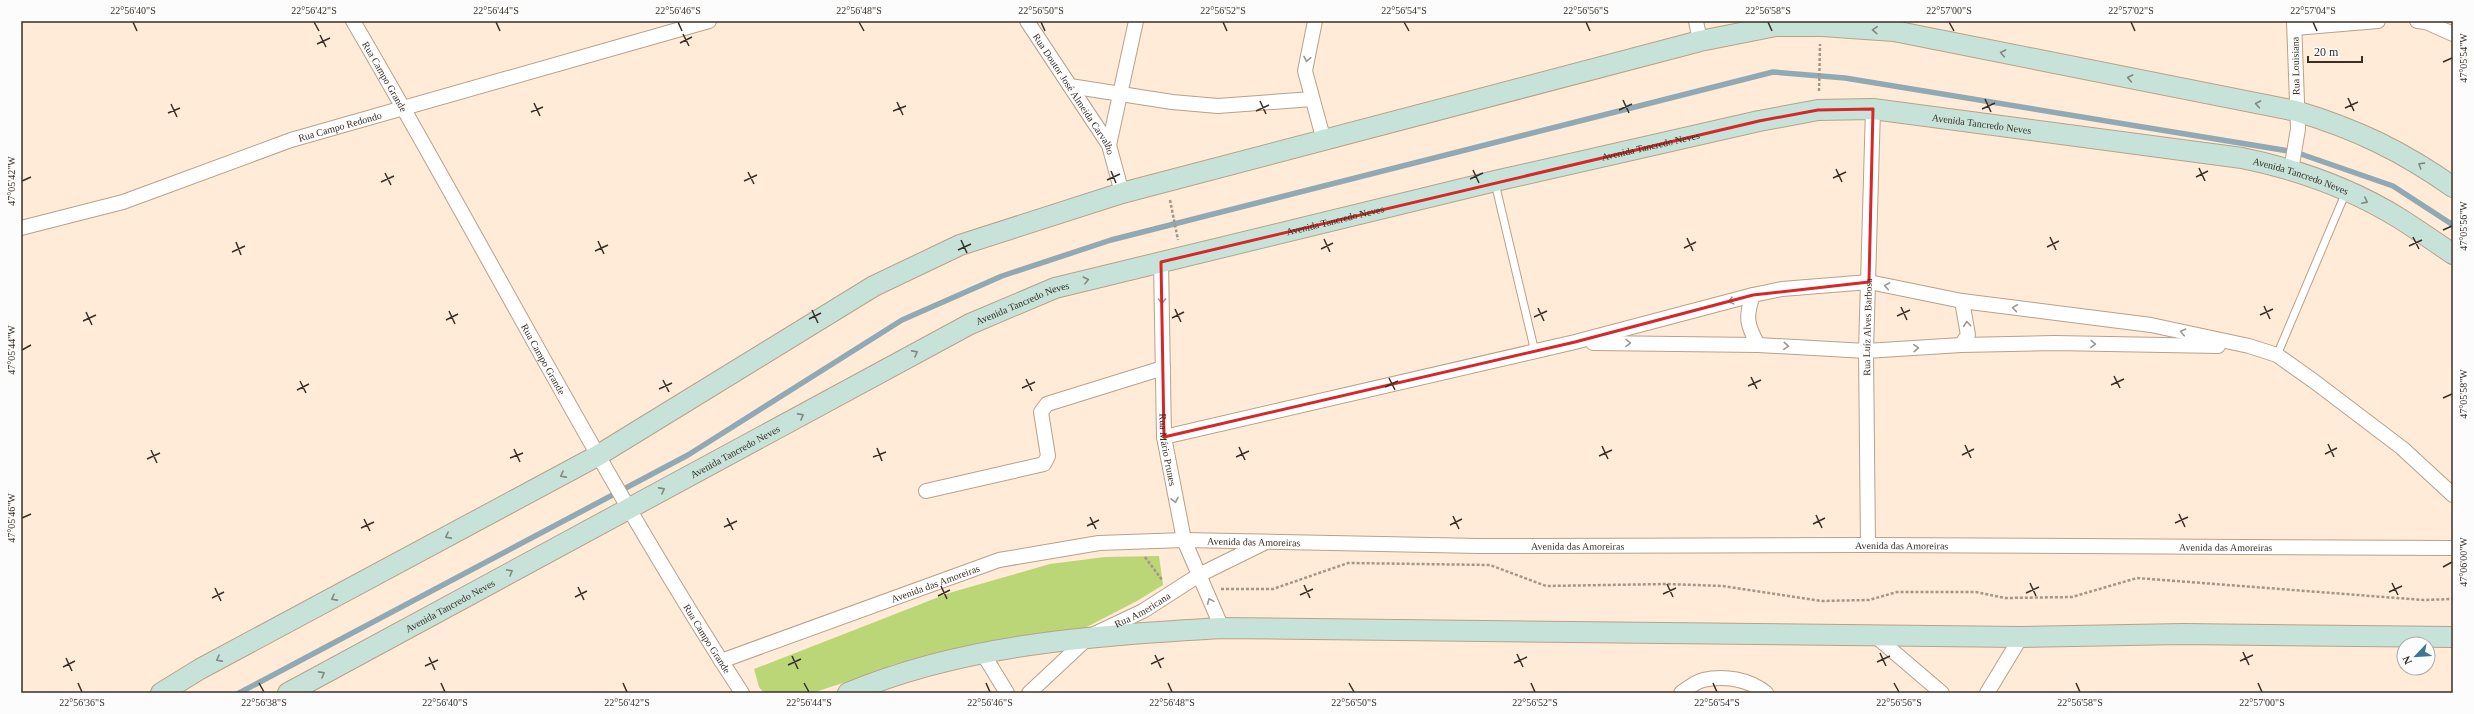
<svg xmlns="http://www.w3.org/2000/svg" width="2474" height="714" viewBox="0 0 2474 714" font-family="'Times New Roman',serif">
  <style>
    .green { fill: #bbd677 }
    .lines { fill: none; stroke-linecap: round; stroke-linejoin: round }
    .stream { stroke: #90aab5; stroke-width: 5.5 }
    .service-casing { stroke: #b8a18a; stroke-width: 9 }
    .minor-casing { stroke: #b8a18a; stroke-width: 16 }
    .secondary-casing { stroke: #b8a18a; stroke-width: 22 }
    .path { stroke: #a59687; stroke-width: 2.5; stroke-dasharray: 3 2; stroke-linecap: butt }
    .service { stroke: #fff; stroke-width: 7 }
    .minor { stroke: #fff; stroke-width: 14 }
    .secondary { stroke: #c7e3d9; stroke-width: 20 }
    .oneway { stroke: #808980 }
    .oneway2 { stroke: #9c9792 }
    .marked { fill: none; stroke: #d62828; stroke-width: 3; stroke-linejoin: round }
    .ticks { fill: none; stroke: #382f26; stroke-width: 1.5 }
    .labels { text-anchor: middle; stroke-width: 3; stroke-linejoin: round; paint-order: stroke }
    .street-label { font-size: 10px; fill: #382f26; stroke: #fcfcfc }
    .neatline { fill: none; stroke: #382f26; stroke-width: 1.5 }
    .ticks-label { font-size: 10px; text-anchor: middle; fill: #382f26 }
  </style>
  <rect width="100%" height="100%" fill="#ffebd8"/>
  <polygon class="green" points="1159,556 1163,585 1137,601 1071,635 1028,641 983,642 892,665 874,673 812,693 764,693 759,687 754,669 949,593 1050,564 1105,557"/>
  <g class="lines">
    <polyline class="stream" points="239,693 688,455 902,320 1002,276 1111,240 1773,72 1845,78 2295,152 2393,186 2453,225"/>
    <g class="service-casing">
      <g id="service">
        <polyline points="1495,183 1535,352"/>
        <polyline points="2277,355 2346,192"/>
      </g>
    </g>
    <g class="minor-casing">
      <g id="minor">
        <path id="s1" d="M353 21C484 244 601 476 742 693"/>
        <path id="s2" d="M1027 21 1109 145 1122 193"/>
        <polyline points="1315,21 1305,71 1324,141"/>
        <polyline points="1696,21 1700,41"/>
        <polyline points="2417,21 2426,22 2453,34"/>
        <polyline points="2295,28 2378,21"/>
        <polyline points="1070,86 1172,102 1218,106 1312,99"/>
        <polyline points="1109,145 1136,21"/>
        <polyline points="2291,170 2298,129 2294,21"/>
        <path id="s3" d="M21 228 123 202 291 140 709 21"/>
        <path id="s4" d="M1161 262 1164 437 1184 540 1222 628"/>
        <path d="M1753 295C1745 317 1747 325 1758 345"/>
        <polyline points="1593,343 1758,345 1866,351 1961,345 2054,343 2218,346"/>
        <polyline points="1961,345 1968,335 1962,301"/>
        <polyline points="1164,437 1575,342 1753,295 1782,289 1869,282 1962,301 2151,325 2249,346 2277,355 2315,382 2402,448 2453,495"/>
        <polyline points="926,491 1044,464 1048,456 1041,412 1047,404 1163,368"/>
        <path id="s5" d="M1868 545 1866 351 1873 109"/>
        <polyline points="1874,635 1942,693"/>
        <polyline points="982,652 1007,693"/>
        <path id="s6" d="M721 661 999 560 1099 543 1184 540 1479 546 1868 545 2453 548"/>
        <path id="s7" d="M1029 693 1090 636 1143 611 1199 575 1264 543"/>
        <path d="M1681 693C1687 689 1695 682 1703 680 1724 675 1749 679 1766 693"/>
        <polyline points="1987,693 2021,637"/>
      </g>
    </g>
    <g class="secondary-casing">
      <g id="secondary">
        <path d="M161 693 200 669 597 456 874 286 960 245 1122 193 1700 41 1776 26H1822L1894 31 2296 111C2356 129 2402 151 2453 187"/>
        <path id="s8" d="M288 693 970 324 1055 288 1495 181 1759 121 1818 110 1873 109 2242 158C2296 169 2352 189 2399 218 2418 230 2435 242 2453 254"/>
        <path d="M848 693C967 643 1095 636 1222 628L2021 637 2183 634 2453 637"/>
      </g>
    </g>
    <g class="path">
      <polyline points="1819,91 1820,44"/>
      <polyline points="1170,200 1178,240"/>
      <polyline points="1145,557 1162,580"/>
      <polyline points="1221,589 1273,589 1348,563 1490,565 1546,586 1667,584 1723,586 1821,601 1869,600 1897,592 1976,592 2005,598 2072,597 2137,578 2423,600 2453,599"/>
    </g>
    <use href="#service" class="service"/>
    <use href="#minor" class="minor"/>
    <use href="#secondary" class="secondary"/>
  </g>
  <defs><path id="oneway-chevron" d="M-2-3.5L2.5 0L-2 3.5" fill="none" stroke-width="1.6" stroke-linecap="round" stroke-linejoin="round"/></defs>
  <g class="oneway">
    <use href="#oneway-chevron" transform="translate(1875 30) rotate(-176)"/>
    <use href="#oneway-chevron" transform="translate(2003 53) rotate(-169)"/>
    <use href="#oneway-chevron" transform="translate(2130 78) rotate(-169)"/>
    <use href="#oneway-chevron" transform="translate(2258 104) rotate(-169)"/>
    <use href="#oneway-chevron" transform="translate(2421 165) rotate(-148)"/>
    <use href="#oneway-chevron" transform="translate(2365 201) rotate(27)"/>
    <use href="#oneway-chevron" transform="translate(1086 280) rotate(-14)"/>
    <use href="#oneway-chevron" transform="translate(915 353) rotate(-28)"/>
    <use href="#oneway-chevron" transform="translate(801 416) rotate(-29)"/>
    <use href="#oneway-chevron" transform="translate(563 475) rotate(152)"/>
    <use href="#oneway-chevron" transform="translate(662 490) rotate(-28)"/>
    <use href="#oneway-chevron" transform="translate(448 536) rotate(152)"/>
    <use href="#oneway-chevron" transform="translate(510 572) rotate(-29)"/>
    <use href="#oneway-chevron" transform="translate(334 598) rotate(152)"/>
    <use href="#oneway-chevron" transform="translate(219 659) rotate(152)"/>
    <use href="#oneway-chevron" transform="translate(322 674) rotate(-29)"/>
  </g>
  <g class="oneway2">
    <use href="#oneway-chevron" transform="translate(1307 59) rotate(101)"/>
    <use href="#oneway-chevron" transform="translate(1887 286) rotate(-169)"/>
    <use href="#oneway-chevron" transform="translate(1162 301) rotate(89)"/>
    <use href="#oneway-chevron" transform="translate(1731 301) rotate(165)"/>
    <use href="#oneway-chevron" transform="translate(2015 308) rotate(-172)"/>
    <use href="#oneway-chevron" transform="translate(1967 324) rotate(-95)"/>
    <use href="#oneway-chevron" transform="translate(2183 332) rotate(-168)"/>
    <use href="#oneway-chevron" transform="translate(1628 343) rotate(1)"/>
    <use href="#oneway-chevron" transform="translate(2093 344) rotate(1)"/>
    <use href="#oneway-chevron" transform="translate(1786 346) rotate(3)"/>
    <use href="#oneway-chevron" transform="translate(1916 348) rotate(-3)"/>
    <use href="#oneway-chevron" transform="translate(1175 500) rotate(78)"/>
    <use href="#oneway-chevron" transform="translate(1210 601) rotate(-114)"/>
  </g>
  <path class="marked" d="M1873 109 1869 282 1753 295 1575 342 1164 437 1161 262 1759 121 1818 110Z"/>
  <path class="ticks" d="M133 22 137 31M314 22 319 31M496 22 500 31M678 22 682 31M859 22 864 31M1041 22 1045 31M1223 22 1227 31M1404 22 1409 31M1586 22 1590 31M1768 22 1772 31M1949 22 1954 31M2131 22 2135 31M2313 22 2317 31M683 34 689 46M320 35 326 47M680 43 692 37M317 44 330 38M2443 62 2452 58M2348 98 2354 111M1985 99 1991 112M1623 100 1629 113M1260 101 1266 114M897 102 903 115M534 103 540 116M171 104 177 117M2345 108 2358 102M1982 109 1995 103M1619 110 1632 104M893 111 906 106M1256 111 1269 105M531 112 543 107M168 113 180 108M2199 168 2205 181M1836 169 1842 182M1473 170 1479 183M1111 171 1116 183M748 172 754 184M385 173 391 185M2196 177 2208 171M1833 178 1846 172M1470 179 1483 173M1107 180 1120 174M22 181 31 177M744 181 757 175M381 182 394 176M2443 230 2452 226M2050 237 2056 250M2413 237 2419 249M1687 238 1693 251M1324 239 1330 252M961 240 967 253M598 241 604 254M236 242 241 255M2409 246 2422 240M2047 247 2059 241M1684 248 1696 242M1321 249 1333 243M958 250 971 244M595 251 608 245M232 252 245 246M2264 306 2270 319M1901 307 1907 320M1538 308 1544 321M1175 309 1181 322M812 310 818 323M449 311 455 324M86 312 92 325M2260 315 2273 309M1897 316 1910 310M1534 317 1547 311M1172 318 1184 312M809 319 821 313M446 320 458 314M83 321 96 315M22 350 31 345M2114 376 2120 388M1751 377 1757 389M1389 378 1395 390M1026 379 1032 391M663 380 669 392M300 381 306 393M2111 385 2124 379M1748 386 1761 380M1385 387 1398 381M1022 388 1035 382M659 389 672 383M297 390 309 384M2443 398 2452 394M2328 444 2334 457M1965 445 1971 458M1602 446 1608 459M1239 447 1245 460M877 448 882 461M514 449 520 462M151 450 157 463M2325 454 2337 448M1962 455 1974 449M1599 456 1612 450M873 457 886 452M1236 457 1249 451M510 458 523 453M147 459 160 453M2179 514 2185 527M1816 515 1822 528M1453 516 1459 529M1090 517 1096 529M22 518 31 514M727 518 733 530M364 519 370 531M2175 523 2188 517M1813 524 1825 518M1450 525 1462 519M1087 526 1099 520M724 527 737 521M361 528 374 522M2443 567 2452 562M2030 583 2036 596M2392 583 2398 595M1667 584 1673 597M1304 585 1310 598M941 586 947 599M578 587 584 600M215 588 221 601M2389 592 2402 586M2026 593 2039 587M1663 594 1676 588M1300 595 1313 589M938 596 950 590M575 597 587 591M212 598 224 592M2243 652 2249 665M1880 653 1886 666M1517 654 1523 667M1155 655 1161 668M792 656 798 669M429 657 435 670M66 658 72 671M2240 661 2253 655M1877 662 1890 656M1514 663 1527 657M1151 664 1164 658M788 665 801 659M425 666 438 660M63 667 75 661M78 683 82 692M259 683 264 692M441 683 445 692M623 683 627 692M804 683 809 692M986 683 990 692M1168 683 1172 692M1349 683 1354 692M1531 683 1535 692M1713 683 1717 692M1894 683 1899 692M2076 683 2080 692M2258 683 2262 692"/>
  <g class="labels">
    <g class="street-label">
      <text transform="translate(2295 66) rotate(-91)" y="4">Rua Louisiana</text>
      <text dy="4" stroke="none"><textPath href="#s1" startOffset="64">Rua Campo Grande</textPath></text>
      <text dy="4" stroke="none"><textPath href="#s2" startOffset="87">Rua Doutor José Almeida Carvalho</textPath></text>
      <text dy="4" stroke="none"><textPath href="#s8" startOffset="1816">Avenida Tancredo Neves</textPath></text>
      <text dy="4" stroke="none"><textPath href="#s3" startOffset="335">Rua Campo Redondo</textPath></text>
      <text dy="4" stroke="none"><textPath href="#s8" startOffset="1480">Avenida Tancredo Neves</textPath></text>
      <text dy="4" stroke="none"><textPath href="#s8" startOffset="2140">Avenida Tancredo Neves</textPath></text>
      <text dy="4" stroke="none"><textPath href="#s8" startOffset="1156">Avenida Tancredo Neves</textPath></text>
      <text dy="4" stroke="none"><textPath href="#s8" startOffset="832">Avenida Tancredo Neves</textPath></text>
      <text dy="4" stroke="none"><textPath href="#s5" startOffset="218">Rua Luíz Alves Barbosa</textPath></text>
      <text dy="4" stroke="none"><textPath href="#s1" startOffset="388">Rua Campo Grande</textPath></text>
      <text dy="4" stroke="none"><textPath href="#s4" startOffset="188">Rua Mário Prunes</textPath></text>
      <text dy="4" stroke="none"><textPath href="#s8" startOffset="508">Avenida Tancredo Neves</textPath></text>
      <text dy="4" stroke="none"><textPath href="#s6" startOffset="552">Avenida das Amoreiras</textPath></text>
      <text dy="4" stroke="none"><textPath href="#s6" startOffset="1200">Avenida das Amoreiras</textPath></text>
      <text dy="4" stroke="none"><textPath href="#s6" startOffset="876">Avenida das Amoreiras</textPath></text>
      <text dy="4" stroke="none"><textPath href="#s6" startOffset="1524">Avenida das Amoreiras</textPath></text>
      <text dy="4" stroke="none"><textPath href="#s6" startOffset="228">Avenida das Amoreiras</textPath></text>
      <text dy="4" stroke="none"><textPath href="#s8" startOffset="184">Avenida Tancredo Neves</textPath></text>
      <text dy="4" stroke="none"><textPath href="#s7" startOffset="142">Rua Americana</textPath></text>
      <text dy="4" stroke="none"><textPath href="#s1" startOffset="712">Rua Campo Grande</textPath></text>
    </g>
  </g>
  <rect width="2474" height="714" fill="none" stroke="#fcfcfc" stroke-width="44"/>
  <g transform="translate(2416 656) rotate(245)"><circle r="19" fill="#fcfcfc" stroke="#aeaaa6"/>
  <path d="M0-3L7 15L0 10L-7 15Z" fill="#3d7690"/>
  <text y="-6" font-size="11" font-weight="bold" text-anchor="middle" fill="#382f26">N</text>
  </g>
  <path d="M2308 56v6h54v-6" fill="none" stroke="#382f26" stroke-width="2"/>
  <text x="2314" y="56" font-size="12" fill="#382f26" stroke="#fcfcfc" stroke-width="3" paint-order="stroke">20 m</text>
  <rect x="22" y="22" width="2430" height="670" class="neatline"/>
  <g class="ticks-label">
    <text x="133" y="14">22°56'40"S</text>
    <text x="314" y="14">22°56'42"S</text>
    <text x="496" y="14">22°56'44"S</text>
    <text x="678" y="14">22°56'46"S</text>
    <text x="859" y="14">22°56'48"S</text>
    <text x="1041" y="14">22°56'50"S</text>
    <text x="1223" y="14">22°56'52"S</text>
    <text x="1404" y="14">22°56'54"S</text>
    <text x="1586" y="14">22°56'56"S</text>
    <text x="1768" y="14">22°56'58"S</text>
    <text x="1949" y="14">22°57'00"S</text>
    <text x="2131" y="14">22°57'02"S</text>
    <text x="2313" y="14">22°57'04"S</text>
    <text transform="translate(2463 58) rotate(-90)" y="4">47°05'54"W</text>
    <text transform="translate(11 181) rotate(-90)" y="4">47°05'42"W</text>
    <text transform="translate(2463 226) rotate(-90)" y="4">47°05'56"W</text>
    <text transform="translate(11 350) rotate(-90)" y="4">47°05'44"W</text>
    <text transform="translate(2463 394) rotate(-90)" y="4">47°05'58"W</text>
    <text transform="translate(11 518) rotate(-90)" y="4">47°05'46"W</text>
    <text transform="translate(2463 562) rotate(-90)" y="4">47°06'00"W</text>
    <text x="82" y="706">22°56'36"S</text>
    <text x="264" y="706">22°56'38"S</text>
    <text x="445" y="706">22°56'40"S</text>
    <text x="627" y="706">22°56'42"S</text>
    <text x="809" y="706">22°56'44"S</text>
    <text x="990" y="706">22°56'46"S</text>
    <text x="1172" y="706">22°56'48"S</text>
    <text x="1354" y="706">22°56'50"S</text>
    <text x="1535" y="706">22°56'52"S</text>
    <text x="1717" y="706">22°56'54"S</text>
    <text x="1899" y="706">22°56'56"S</text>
    <text x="2080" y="706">22°56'58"S</text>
    <text x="2262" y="706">22°57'00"S</text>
  </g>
</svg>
